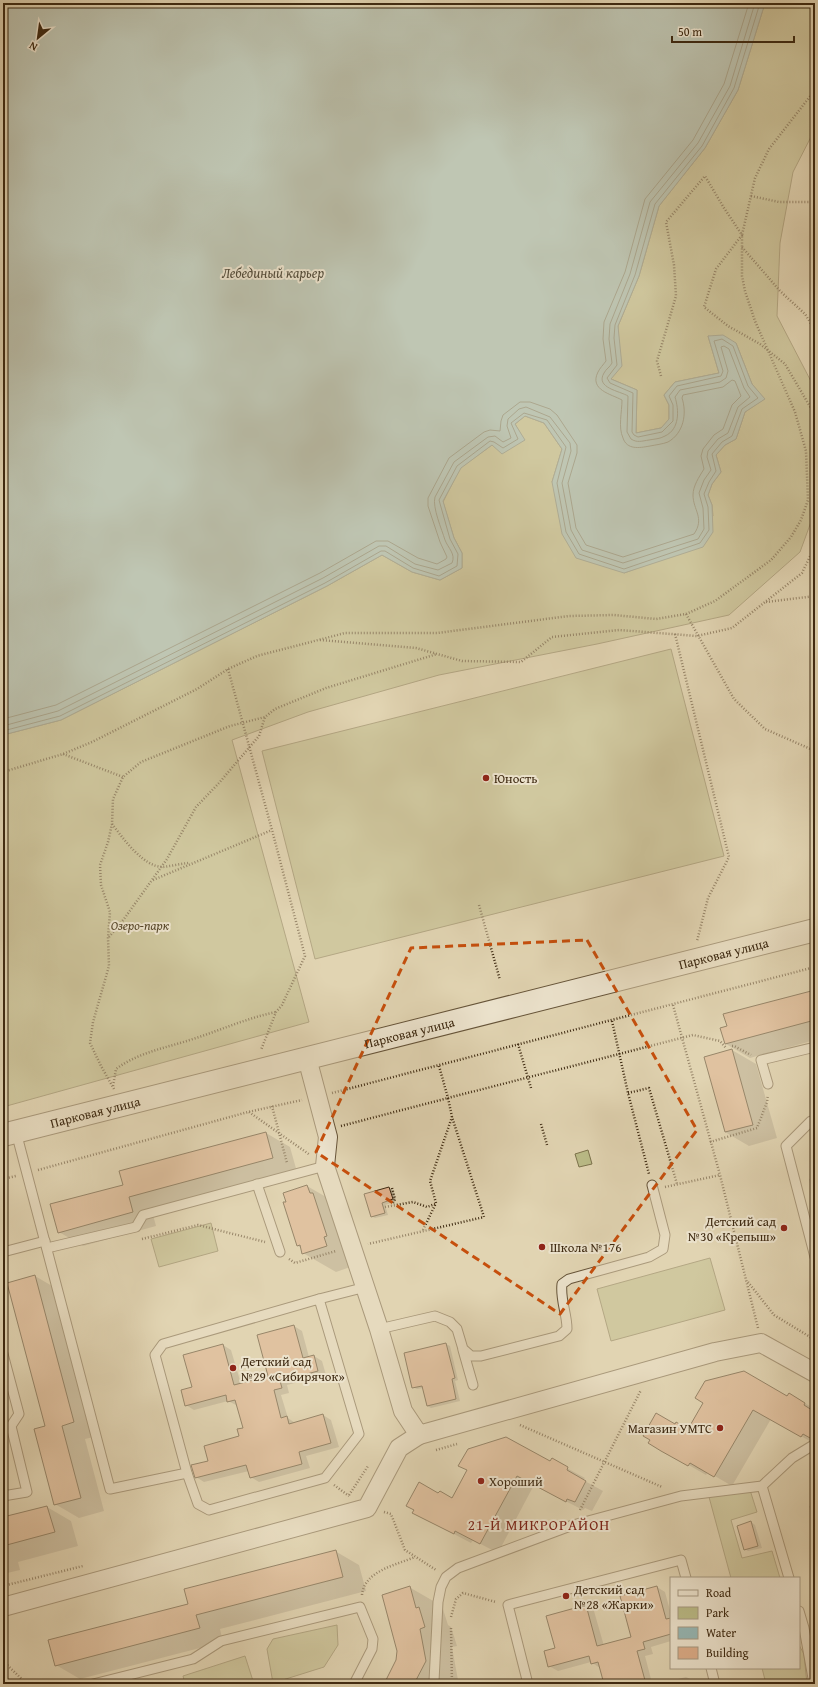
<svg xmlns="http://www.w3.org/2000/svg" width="818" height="1687" viewBox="0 0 818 1687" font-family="'Gentium Book Plus',serif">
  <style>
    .green { fill: #babb87; stroke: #7c724c }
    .water { fill: #96b7b4; stroke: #727e73 }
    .shadow { fill: #0003 }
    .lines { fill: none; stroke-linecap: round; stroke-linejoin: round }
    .shore { stroke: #6a7062; stroke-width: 1 }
    .building { fill: #ddae8a; stroke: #3d2911 }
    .service-casing { stroke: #665439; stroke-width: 11 }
    .minor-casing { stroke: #665439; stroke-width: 20 }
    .tertiary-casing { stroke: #665439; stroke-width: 24 }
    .path { stroke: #3d2911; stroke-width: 2.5; stroke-dasharray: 1 2; stroke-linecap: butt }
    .service { stroke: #ece3cd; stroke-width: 9 }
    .minor { stroke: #ece3cd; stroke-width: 18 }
    .tertiary { stroke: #ece3cd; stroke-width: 22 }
    .marked { fill: none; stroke: #c64f0d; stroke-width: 3; stroke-dasharray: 8 5; stroke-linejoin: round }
    .poi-dot { fill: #8f2418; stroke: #ece3cd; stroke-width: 1.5 }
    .labels { text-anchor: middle; stroke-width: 4; stroke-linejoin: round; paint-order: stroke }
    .poi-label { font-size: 13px; fill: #3d2911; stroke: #ece3cd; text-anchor: start }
    .park-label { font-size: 13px; font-style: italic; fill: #564629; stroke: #ece3cd }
    .street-label { font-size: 13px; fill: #3d2911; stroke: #ece3cd }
    .water-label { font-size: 14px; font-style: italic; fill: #534c3a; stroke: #ece3cd }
    .quarter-label { font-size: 15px; letter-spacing: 1px; fill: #7a1f14; stroke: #ece3cd }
  </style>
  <rect width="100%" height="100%" fill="#e1d4b2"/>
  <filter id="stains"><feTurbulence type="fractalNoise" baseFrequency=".005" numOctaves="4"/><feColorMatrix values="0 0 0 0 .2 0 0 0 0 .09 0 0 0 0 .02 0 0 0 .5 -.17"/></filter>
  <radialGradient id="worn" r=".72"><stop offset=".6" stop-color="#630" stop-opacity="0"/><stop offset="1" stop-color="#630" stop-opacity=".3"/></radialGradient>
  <g class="green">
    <polygon points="765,3 815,3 815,129 793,172 780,243 777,316 815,389 815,511 800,552 729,615 597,644 439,675 308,712 232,740 309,1022 3,1107 3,735 61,720 327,586 382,555 412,572 440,580 462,568 462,553 454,538 443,502 460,468 492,445 524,440 515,424 525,416 544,423 562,449 552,482 624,573 654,562 713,516 712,505 708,495 712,484 721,472 716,455 725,445 736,439 745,412 764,399 752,384 736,343 708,336 719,373 675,382 664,395 669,405 669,420 661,428 636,433 637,390 611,379 618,338 618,326 639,276 659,206 705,148 738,90"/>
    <polygon points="671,649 724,856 315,959 262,751"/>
    <polygon points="588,1150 592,1164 579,1167 575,1154"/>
    <polygon points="211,1223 218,1251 159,1267 151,1239"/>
    <polygon points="710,1258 725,1310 611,1341 597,1289"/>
    <polygon points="750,1490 757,1512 731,1520 742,1558 772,1551 780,1578 731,1578 709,1497 728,1491"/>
    <polygon points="337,1625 338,1645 324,1667 273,1683 267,1649 273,1639"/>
    <polygon points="799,1645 804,1654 807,1684 766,1684 762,1668 799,1668"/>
    <polygon points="245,1656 254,1684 185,1684 183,1676"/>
  </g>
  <polygon class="water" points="3,3 765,3 738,90 705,148 659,206 639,276 618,326 622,366 611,379 637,390 636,433 661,428 669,419 669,405 664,395 675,382 719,373 708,336 723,335 736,343 752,384 765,399 745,412 736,439 725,445 716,455 721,472 712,484 708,495 712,505 713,532 703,547 624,573 576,558 562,534 552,482 562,449 544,423 525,416 515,424 525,440 502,454 492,445 461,468 443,501 454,538 462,553 462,568 440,580 412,572 382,555 327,586 61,720 3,735"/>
  <g class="shadow">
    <polygon points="815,991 815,1040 750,1058 726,1044"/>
    <polygon points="732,1050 756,1064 777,1138 749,1146 725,1132"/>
    <polygon points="266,1133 290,1147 297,1172 152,1211 156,1226 83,1246 59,1232 124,1185"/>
    <polygon points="815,1143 815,1158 811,1144"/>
    <polygon points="815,1178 815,1195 813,1194 809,1179"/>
    <polygon points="307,1186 340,1205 359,1264 336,1272 303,1253 301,1248 298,1246 287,1202"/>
    <polygon points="389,1188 393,1190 396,1201 385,1205 388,1215 375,1218 371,1216 365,1194"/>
    <polygon points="35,1276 59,1290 98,1436 85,1439 104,1511 79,1518 55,1504 46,1426"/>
    <polygon points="294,1326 302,1331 309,1357 314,1356 322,1361 326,1375 287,1385 289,1393 281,1395 288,1418 295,1423 323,1415 331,1420 339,1447 306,1456 310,1468 259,1482 251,1477 249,1471 204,1482 196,1477 209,1462 240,1437 244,1428 238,1406 228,1401 194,1410 186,1405 193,1388 223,1345 231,1350 241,1384 269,1377"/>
    <polygon points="446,1344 450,1346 458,1380 455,1381 460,1401 431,1408 427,1406 423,1388 417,1389 413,1387"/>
    <polygon points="789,1394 815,1409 815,1444 771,1419 732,1486 708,1472 706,1475 680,1460 675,1425 688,1430 787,1397"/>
    <polygon points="552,1460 585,1478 583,1480 603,1491 592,1511 585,1508 583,1510 534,1485 498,1553 473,1540 471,1543 414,1513 439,1494 452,1499 551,1462"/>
    <polygon points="815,1504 815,1528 809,1506"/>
    <polygon points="47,1507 71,1521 78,1546 18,1562 20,1570 3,1574 3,1518"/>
    <polygon points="751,1522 755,1525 762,1548 748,1551 745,1549"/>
    <polygon points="335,1551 359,1565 366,1591 220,1629 223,1642 80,1679 56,1665 189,1605"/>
    <polygon points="409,1587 442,1606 448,1625 451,1627 457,1646 452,1647 458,1680 456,1684 385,1684 397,1660"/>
    <polygon points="657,1587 665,1592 671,1614 671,1641 651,1647 653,1654 645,1656 651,1679 658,1684 605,1684 600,1668 591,1662 558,1671 549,1666 556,1649 586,1606 594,1611 604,1646 632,1638"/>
    <polygon points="686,1677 695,1681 695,1684 658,1684"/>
  </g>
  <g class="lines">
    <g class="shore">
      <path d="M3 719 56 705 320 573 376 541H388L418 558 437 564 446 559 447 557 440 542 428 506V498L449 458 484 432 490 430 500 431 501 421 503 415 520 402H530L550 409 557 415 577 445V453L568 483 576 528 586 545 623 557 694 534C705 518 693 510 693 495 693 486 699 477 704 469L701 456 703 449 714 435 723 429 732 405 741 396 735 381 732 380 723 387 683 395 682 398C687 413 684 433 668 442 663 444 655 445 650 446 639 448 627 450 623 438 618 427 622 412 622 400 611 394 589 390 598 372 600 368 603 365 606 361L603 339 604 322 625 272 645 199 693 140 724 84 749 3"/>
      <path d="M3 726 58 711 323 578 379 546H386L415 564 438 570 452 563C456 554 448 548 445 540 442 530 432 507 435 497L454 462 488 437 495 436 503 442 511 438 507 426 508 419 519 409 526 407 550 417 570 443 571 451 562 483 571 530 582 550 623 563 698 539 704 529 703 508 699 493 704 480 711 470 707 457 708 451 718 439 728 433 738 407 750 397 744 388 729 349 724 346 721 347 728 371 726 378 720 382 680 390 675 397C679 410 680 429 665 436 660 439 654 439 649 440 642 441 637 443 631 439L627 432 628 396C620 391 595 388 604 373 606 369 610 367 612 363L609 339 610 324 630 274 650 202 698 143 730 86 755 3"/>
      <polyline points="3,731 60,716 325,583 381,551 385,551 413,568 439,576 457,566 458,554 450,539 439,500 457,466 490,441 494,442 503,448 518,439 511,423 524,413 547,420 566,447 557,483 566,532 579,554 624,569 700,543 709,530 708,507 704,494 709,482 716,471 712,454 722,442 732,436 742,409 758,398 748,386 733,346 722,339 714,341 723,371 721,376 677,386 669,396 673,405 673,421 662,432 638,437 634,435 632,432 633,393 610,383 607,378 617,365 614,338 615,325 635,275 655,204 702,146 734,88 760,3"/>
    </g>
  </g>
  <g class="building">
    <polygon points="815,990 815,1020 725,1044 720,1028 727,1026 723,1014"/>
    <polygon points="732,1049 753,1125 725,1132 704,1057"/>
    <polygon points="266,1132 273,1158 129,1197 133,1212 58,1233 50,1204 123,1185 119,1171"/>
    <polygon points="307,1185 310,1193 313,1193 327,1236 324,1237 327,1246 302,1254 300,1245 297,1246 283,1202 286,1202 283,1193"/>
    <polygon points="389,1187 393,1199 382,1203 385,1213 371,1217 364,1194"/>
    <polygon points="35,1275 74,1422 62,1426 81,1498 54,1505 34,1429 45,1426 7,1283"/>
    <polygon points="294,1325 303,1358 314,1355 318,1371 280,1381 282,1388 274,1390 281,1418 287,1416 289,1424 323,1414 331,1443 299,1452 302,1464 250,1478 246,1465 195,1478 191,1465 208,1461 204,1446 239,1436 237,1429 243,1428 235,1400 227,1402 226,1395 185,1406 181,1390 192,1387 183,1355 223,1344 234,1385 268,1376 257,1335"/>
    <polygon points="446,1343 455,1378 452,1379 456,1399 427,1406 422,1386 412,1388 404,1353"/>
    <polygon points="744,1371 787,1396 789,1393 805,1403 804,1405 815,1412 815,1430 810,1438 803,1434 801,1437 753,1410 714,1477 690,1463 688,1466 661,1451 648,1443 650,1440 643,1436 656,1413 675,1424 676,1422 688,1429 703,1403 695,1398 705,1381"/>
    <polygon points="506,1437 550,1461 552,1458 568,1467 567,1470 586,1481 575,1502 567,1499 566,1502 517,1476 480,1544 455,1531 454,1534 412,1513 414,1510 406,1506 419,1482 438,1493 440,1491 452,1498 467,1470 458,1466 468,1449"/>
    <polygon points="47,1506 55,1532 3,1546 3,1517"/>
    <polygon points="751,1521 758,1546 744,1550 737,1526"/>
    <polygon points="336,1550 343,1577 196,1615 200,1628 55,1666 48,1640 188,1604 184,1589"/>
    <polygon points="410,1586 416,1608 419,1607 425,1627 420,1629 426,1661 414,1684 384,1684 396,1660 397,1651 382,1595"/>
    <polygon points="657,1586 666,1619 671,1618 671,1634 643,1642 645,1649 637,1651 646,1684 604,1684 598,1662 591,1664 589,1656 548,1667 544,1651 555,1648 546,1616 586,1605 597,1646 631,1637 620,1596"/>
  </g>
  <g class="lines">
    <g class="service-casing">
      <g id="service">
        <polyline points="768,1084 761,1060 815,1047"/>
        <polyline points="815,1120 811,1121 786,1146 815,1257"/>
        <polyline points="16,1132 110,1489 187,1473"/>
        <polyline points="257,1184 280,1252"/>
        <polyline points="47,1248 136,1227 143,1215 325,1166"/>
        <polyline points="3,1252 45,1241"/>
        <polygon points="319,1299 359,1434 325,1478 209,1510 198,1504 187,1473 155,1355 163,1344"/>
        <polyline points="319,1299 366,1287"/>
        <path d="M379 1329 435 1316 450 1322 457 1329 463 1349 471 1356H481L559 1336 567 1329C567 1313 560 1300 562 1284L569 1279 649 1257 663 1249 665 1235 652 1185"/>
        <polyline points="463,1350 473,1385"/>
        <polyline points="3,1354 19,1414 11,1426 27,1492 3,1496"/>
        <polyline points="762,1486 789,1578"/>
        <polyline points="799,1611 804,1628 814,1684"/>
        <polyline points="711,1668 715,1684"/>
        <polyline points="93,1684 193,1659 221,1641 360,1607 373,1639 372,1649 354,1684"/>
        <polyline points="432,1684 434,1681 438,1602 441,1587 446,1577 458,1568 573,1525 681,1496 762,1486 792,1458 815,1444"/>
        <polyline points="528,1684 508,1605 681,1560 686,1578"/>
      </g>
    </g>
    <g class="minor-casing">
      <g id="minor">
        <polyline points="307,1058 328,1137 325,1166 379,1329 403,1411 419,1435 715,1352 761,1343 815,1373"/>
        <polyline points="3,1607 367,1508 399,1448 419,1435"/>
      </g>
    </g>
    <g class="tertiary-casing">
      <g id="tertiary">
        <path id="s1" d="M3 1135 815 930"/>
      </g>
    </g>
    <g class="path">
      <polyline points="751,196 779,202 815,202"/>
      <polyline points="742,247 780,291 805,314 815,330"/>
      <polyline points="661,376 657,361 676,296 674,265 666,222 705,176 724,208 742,235 716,269 704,307 728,326 760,344 785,364 815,415"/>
      <polyline points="766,602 815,596"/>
      <polyline points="686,614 734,699 765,729 815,751"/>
      <polyline points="675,634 729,857 708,898 697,941"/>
      <polyline points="320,640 416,648 462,661 521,662 552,637 619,630 697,636 732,628 802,573 815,546"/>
      <polyline points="228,669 272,830 305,956 282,1005 276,1012 261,1050"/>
      <polyline points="63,754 123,777"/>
      <polyline points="3,772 63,754 92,742 197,689 228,669 257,656 345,633 437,633 569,616 614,615 656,619 686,614 715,601 771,560 791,537 801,520 808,500 806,451 795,412 755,321 745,291 742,276 742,235 755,178 769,149 815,90"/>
      <path d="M112 824C123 838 143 867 163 867 171 866 180 864 188 863"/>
      <polyline points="153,880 272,830"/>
      <polyline points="479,905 500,980"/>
      <polyline points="109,937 124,919 167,859 196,807 219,783 259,736 265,717"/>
      <polyline points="673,1005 720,1175 758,1328"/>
      <polyline points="612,1021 628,1093 649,1174"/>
      <polyline points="518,1044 531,1088"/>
      <polyline points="732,1046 734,1046 751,1055"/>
      <polyline points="439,1066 448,1098 693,1035 720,1041 726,1048"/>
      <path d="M113 1086 116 1069C139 1052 166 1048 193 1039 221 1030 247 1018 276 1012"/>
      <polyline points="114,1089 101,1066 90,1043 93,1022 109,966 108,938 110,912 101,885 100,865 108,842 112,824 113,799 123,777 141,762 230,726 265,717 275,709 326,688 437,654"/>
      <polyline points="332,1093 815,967"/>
      <polyline points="628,1093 649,1088 677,1184"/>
      <polyline points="272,1106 287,1163"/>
      <polyline points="249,1112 310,1155"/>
      <polyline points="541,1124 547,1145"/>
      <polyline points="341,1126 448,1098 452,1117 484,1217 368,1244"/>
      <polyline points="710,1142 757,1128 767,1102 768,1095"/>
      <polyline points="38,1170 248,1112 302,1100"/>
      <polyline points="3,1179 16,1176"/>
      <polyline points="665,1187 720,1175"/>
      <polyline points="392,1188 395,1199 392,1205"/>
      <polyline points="385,1207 413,1202 427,1207 435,1204"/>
      <polyline points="423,1230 436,1203 430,1181 452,1117"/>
      <polyline points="142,1239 198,1225 265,1242"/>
      <polyline points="289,1259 295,1263 336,1251"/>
      <polyline points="748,1282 774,1315 815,1340"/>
      <polyline points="520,1425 662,1487"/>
      <polyline points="436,1450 457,1444"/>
      <polyline points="334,1485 349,1496"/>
      <polyline points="349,1495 368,1466"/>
      <polyline points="580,1510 641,1390"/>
      <polyline points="384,1512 391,1514 405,1550 436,1570"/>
      <polyline points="3,1586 83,1566"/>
      <path d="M362 1595C364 1571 396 1565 415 1557"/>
      <polyline points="451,1617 456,1599 463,1593 496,1602"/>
      <polyline points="451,1628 452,1684"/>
      <polyline points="3,1661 27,1684"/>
    </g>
    <use href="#service" class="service"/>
    <use href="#minor" class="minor"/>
    <use href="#tertiary" class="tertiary"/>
  </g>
  <path d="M0 0H818V1687H0ZM587 940 697 1130 560 1314 316 1152 411 948Z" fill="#e1d4b2" fill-opacity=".55" fill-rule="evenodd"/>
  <path class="marked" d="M587 940 697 1130 560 1314 316 1152 411 948Z"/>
  <g class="poi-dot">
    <circle cx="486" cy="778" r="4"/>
    <circle cx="784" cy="1228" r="4"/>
    <circle cx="542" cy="1247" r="4"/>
    <circle cx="233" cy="1368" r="4"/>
    <circle cx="720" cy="1428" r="4"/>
    <circle cx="481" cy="1481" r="4"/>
    <circle cx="566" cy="1596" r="4"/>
  </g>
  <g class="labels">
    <g class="poi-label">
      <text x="494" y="783">Юность</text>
      <text x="776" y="1226" text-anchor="end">Детский сад<tspan x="776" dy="15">№30 «Крепыш»</tspan></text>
      <text x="550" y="1252">Школа №176</text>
      <text x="241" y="1366">Детский сад<tspan x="241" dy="15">№29 «Сибирячок»</tspan></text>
      <text x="712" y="1433" text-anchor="end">Магазин УМТС</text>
      <text x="489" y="1486">Хороший</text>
      <text x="574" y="1594">Детский сад<tspan x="574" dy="15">№28 «Жарки»</tspan></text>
    </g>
    <g class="park-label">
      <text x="140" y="930">Озеро-парк</text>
    </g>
    <g class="street-label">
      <text dy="5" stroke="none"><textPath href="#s1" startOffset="743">Парковая улица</textPath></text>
      <text dy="5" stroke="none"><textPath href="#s1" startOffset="419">Парковая улица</textPath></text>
      <text dy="5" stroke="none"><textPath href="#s1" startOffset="95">Парковая улица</textPath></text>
    </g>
    <g class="water-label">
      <text x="273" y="278">Лебединый карьер</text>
    </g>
    <g class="quarter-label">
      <text x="539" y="1530">21-Й МИКРОРАЙОН</text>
    </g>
  </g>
  <rect width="818" height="1687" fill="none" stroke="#e1d4b2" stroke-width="16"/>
  <rect x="4" y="4" width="810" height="1679" fill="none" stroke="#3d2911" stroke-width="2"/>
  <rect x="8" y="8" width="802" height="1671" fill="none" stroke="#3d2911"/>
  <rect x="670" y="1577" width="130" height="92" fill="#ece3cd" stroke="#a69982"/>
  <rect x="678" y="1590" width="20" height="6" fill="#ece3cd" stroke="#a69982"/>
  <text x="706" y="1597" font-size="12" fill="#3d2911">Road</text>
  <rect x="678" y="1607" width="20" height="12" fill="#babb87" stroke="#a69982"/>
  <text x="706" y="1617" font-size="12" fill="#3d2911">Park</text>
  <rect x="678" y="1627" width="20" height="12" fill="#96b7b4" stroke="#a69982"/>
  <text x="706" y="1637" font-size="12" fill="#3d2911">Water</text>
  <rect x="678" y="1647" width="20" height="12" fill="#ddae8a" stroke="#a69982"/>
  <text x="706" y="1657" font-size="12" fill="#3d2911">Building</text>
  <g transform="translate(38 38) rotate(209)" stroke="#ece3cd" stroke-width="3" paint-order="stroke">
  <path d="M0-3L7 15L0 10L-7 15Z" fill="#3d2911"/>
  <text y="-6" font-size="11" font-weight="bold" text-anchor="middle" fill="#3d2911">N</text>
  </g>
  <path d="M672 36v6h122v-6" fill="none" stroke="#3d2911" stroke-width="2"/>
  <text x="678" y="36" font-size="12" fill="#3d2911" stroke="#ece3cd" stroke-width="3" paint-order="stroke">50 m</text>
  <rect width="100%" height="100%" filter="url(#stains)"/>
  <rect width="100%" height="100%" fill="url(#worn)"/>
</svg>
